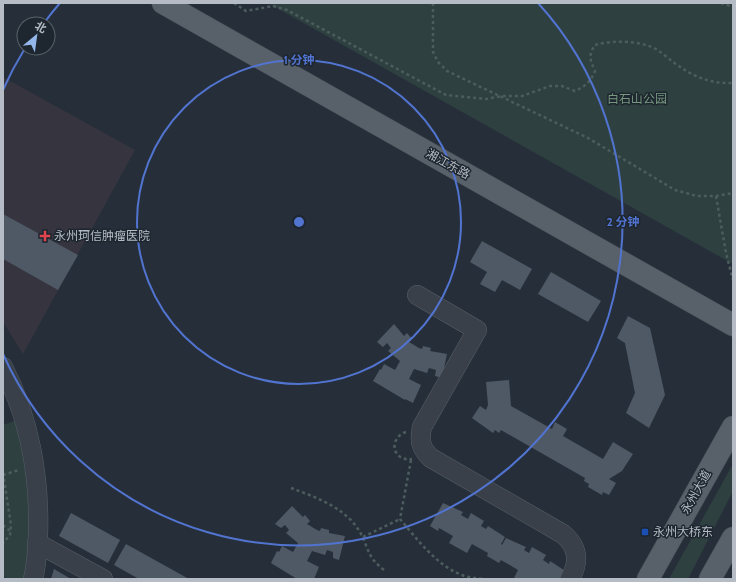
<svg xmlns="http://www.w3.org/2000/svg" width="736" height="582" viewBox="0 0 736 582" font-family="Cabin,'Noto Sans SC',sans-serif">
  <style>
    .medical { fill: #35343f }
    .green { fill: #2e4040 }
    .building { fill: #4e5965 }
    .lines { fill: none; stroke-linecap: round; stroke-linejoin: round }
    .minor-casing { stroke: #575f68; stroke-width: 20 }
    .major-casing { stroke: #424a53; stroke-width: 23 }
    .path { stroke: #4d5d5e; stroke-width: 2.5; stroke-dasharray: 3 3; stroke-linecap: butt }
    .minor { stroke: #39404a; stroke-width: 19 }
    .major { stroke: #58606a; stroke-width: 22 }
    .ring { fill: none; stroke: #5274d1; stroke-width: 2 }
    .health-dot { fill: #e0444e; stroke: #1e262f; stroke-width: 1.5 }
    .transit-dot { fill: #1a4fb4; stroke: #1e262f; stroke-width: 1.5 }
    .labels { text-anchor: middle; stroke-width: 3; stroke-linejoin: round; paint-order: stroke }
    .park-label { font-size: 12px; fill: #76987e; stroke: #1e262f }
    .street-label { font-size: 12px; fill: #b5bcc5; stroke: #1e262f }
    .poi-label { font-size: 12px; fill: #b5bcc5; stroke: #1e262f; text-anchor: start }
    .centre { fill: #5274d1; stroke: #1e262f; stroke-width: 2 }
    .ring-label { font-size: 12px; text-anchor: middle; font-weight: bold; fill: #5274d1; stroke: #1e262f; stroke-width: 3; stroke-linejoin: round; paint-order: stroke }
  </style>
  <rect width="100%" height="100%" fill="#262f39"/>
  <polygon class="medical" points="3,77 135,150 23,354 3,322"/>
  <g class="green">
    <polygon points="268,3 733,3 733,264"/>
    <polygon points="17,420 26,454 32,520 26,579 8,579 3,576 3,425"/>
    <polygon points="733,464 733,491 688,579 669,579"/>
  </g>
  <g class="building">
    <polygon points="3,214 78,255 58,290 3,259"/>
    <polygon points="482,241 532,269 520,290 502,280 495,292 480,284 487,272 470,262"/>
    <polygon points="551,272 601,301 588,322 538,294"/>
    <polygon points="628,316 650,328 665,395 649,428 626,413 635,393 625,343 617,338"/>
    <polygon points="394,324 404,336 407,333 412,339 409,342 419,348 422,349 423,346 431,348 430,351 447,354 442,378 435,376 436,370 429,368 427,373 414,369 409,379 421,385 413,403 405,399 405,400 373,381 380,369 381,370 384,364 395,370 400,361 388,351 391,348 387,343 383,347 377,342"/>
    <polygon points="509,380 511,406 552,429 555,422 567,429 563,436 603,459 613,442 633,454 622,471 609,479 616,483 609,495 603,492 602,495 588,487 589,484 584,481 585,478 501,430 499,433 495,430 493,433 472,418 480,406 486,410 488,405 486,382"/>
    <polygon points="443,503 463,512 461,515 468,519 471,513 484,521 481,526 486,529 488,526 505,537 501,544 502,545 506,538 526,547 524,550 529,553 532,547 546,555 543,560 549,564 550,561 567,572 563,579 516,579 514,578 518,570 501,560 499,563 487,556 488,553 472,544 467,553 449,543 453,536 439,528 438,531 430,526"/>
    <polygon points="292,506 303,517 305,515 310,521 307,524 317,530 320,531 321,528 329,530 329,533 345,536 339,560 333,558 333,552 327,550 325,555 312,551 307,561 319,567 314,579 297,579 271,563 277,551 279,552 282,546 293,552 298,543 286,533 289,530 285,525 281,528 275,524"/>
    <polygon points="71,513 120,540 108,563 59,536"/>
    <polygon points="126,544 189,579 139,579 114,565"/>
    <polygon points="54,569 71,579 51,579"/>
  </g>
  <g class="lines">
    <g class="minor-casing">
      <g id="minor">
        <path d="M417 295 477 330 422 427C419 441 421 449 431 458L563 534C578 547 580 561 570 579"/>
        <path d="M3 367C30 419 40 479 38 536 37 550 37 565 33 579"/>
        <polyline points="37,543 103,579"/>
      </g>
    </g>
    <g class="major-casing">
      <g id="major">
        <polyline points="163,3 733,325"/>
        <polyline points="648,579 733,427"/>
        <polyline points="710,579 733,538"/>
      </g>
    </g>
    <g class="path">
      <path d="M234 3 246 11 273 6 287 10 446 95 486 99 502 96H522L550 86H562L575 91C586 86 591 81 595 71 590 60 588 55 595 45 613 40 638 40 656 49 662 53 668 58 673 62 692 76 709 84 733 83"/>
      <polyline points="433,3 433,52 438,62 447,71 588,138 675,190 697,196 716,196 733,193"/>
      <polyline points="721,3 733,7"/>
      <polyline points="716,196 726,253 733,280"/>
      <path d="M406 432C388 438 392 462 412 459"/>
      <path d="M411 460 400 519C417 539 437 566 462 575 469 578 477 578 484 579"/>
      <polyline points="3,473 11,525 10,535 3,543"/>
      <polyline points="3,475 19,470"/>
      <path d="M291 488C318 498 349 509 362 536 370 553 368 557 384 570"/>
      <polyline points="3,525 10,531"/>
      <polyline points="363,537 400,519"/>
    </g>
    <use href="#minor" class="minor"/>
    <use href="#major" class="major"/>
  </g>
  <g class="ring">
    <circle cx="299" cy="222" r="162"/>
    <path d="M3 90A324 324 0 0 1 24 50M44 23A324 324 0 0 1 60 3M538 3A324 324 0 1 1 3 354"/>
  </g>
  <path class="health-dot" d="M43 230h4v4h4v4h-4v4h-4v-4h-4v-4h4z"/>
  <rect class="transit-dot" x="641" y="528" width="8" height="8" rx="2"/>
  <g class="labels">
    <g class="park-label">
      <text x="637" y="103">白石山公园</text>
    </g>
    <g class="street-label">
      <text transform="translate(448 164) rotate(29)" y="4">湘江东路</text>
      <text transform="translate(696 492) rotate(-61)" y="4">永州大道</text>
    </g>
    <g class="poi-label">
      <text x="54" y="240">永州珂信肿瘤医院</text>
      <text x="653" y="536">永州大桥东</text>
    </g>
  </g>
  <circle cx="299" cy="222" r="6" class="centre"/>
  <g class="ring-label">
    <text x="299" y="64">1 分钟</text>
    <text x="623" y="226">2 分钟</text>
  </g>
  <rect width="736" height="582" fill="none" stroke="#b5bcc5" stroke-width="8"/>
  <g transform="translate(36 36) rotate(29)"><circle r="19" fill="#1e262f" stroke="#5a626b"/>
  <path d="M0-3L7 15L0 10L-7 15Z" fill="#94b7eb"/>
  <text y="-6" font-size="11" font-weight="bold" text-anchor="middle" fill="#b5bcc5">北</text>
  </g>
</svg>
